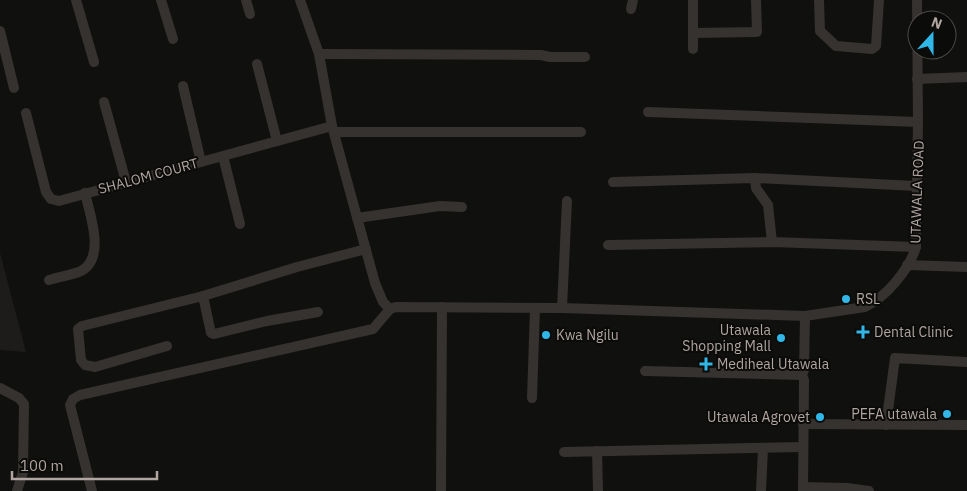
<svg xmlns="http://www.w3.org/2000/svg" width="967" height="491" viewBox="0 0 967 491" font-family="'IBM Plex Sans',sans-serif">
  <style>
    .built { fill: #1d1c1b }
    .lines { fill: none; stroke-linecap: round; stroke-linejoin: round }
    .minor { stroke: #353230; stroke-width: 10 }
    .poi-dot { fill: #30b6e7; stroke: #0b0b0a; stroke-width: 2 }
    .labels { text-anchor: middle; stroke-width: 4; stroke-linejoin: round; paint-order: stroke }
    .street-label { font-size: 14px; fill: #b1a5a1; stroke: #0b0b0a }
    .poi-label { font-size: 14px; fill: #b1a5a1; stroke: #0b0b0a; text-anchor: start }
  </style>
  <rect width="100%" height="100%" fill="#10100f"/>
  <polygon class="built" points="0,253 26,352 0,350"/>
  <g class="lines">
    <g class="minor">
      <polyline points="76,0 94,62"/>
      <polyline points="161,0 173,39"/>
      <polyline points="246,0 250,14"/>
      <polyline points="300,0 319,54 332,126 375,283 383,302 390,309 396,307 562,308 805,316"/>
      <polyline points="693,0 693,49"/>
      <polyline points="819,0 820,31 836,46 872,49 876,46 879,0"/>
      <polyline points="631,9 633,0"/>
      <polyline points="0,31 14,88"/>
      <polyline points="693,33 757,32 756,0"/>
      <polyline points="319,54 541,55 550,57 585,57"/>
      <polyline points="257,64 277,141"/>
      <polyline points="917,79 967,77"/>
      <polyline points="183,86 201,162"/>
      <polyline points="104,102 126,182"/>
      <polyline points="648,112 918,122"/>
      <polyline points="26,113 46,192 51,199 59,201 332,126"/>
      <polyline points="334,132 581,132"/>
      <polyline points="223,156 240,224"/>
      <polyline points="755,178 756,188 768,205 772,242"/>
      <polyline points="613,182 755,178 916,186"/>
      <polyline points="357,218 440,206 462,207"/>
      <polyline points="608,245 772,242 916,247"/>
      <polyline points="907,265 967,267"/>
      <path d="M49 280C59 277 70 275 79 272 107 260 90 215 85 193"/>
      <polyline points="203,296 211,333 214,334 267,321 318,312"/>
      <polyline points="562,308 567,201"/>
      <polyline points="167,346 95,367 85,365 81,360 78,329 82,326 203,296 297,267 366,249"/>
      <polyline points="645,371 802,375"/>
      <polyline points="0,388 19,398 24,404 23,472 17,491"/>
      <polyline points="532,398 535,308"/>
      <polyline points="803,424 967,425"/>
      <polyline points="886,425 895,358 967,362"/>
      <polyline points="597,451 598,491"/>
      <polyline points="564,452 803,447"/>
      <polyline points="803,487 847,488 869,491"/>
      <polyline points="92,491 70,405 73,399 80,395 373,329 390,309"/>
      <polyline points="441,491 442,307"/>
      <polyline points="761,491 763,449"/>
      <path d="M803 491 804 380 802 375 804 370 805 316 865 307C886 297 909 270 916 247L918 122 917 0"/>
    </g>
  </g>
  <g class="poi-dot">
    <circle cx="846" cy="299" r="5"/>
    <path d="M860.5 324.5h5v5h5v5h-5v5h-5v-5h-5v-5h5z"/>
    <circle cx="546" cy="335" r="5"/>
    <circle cx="781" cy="338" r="5"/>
    <path d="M703.5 356.5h5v5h5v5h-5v5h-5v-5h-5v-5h5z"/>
    <circle cx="947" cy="414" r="5"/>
    <circle cx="820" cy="417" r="5"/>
  </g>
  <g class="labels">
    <g class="street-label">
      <text transform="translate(148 176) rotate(-15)" y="5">SHALOM COURT</text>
      <text transform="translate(917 192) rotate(-88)" y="5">UTAWALA ROAD</text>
    </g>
    <g class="poi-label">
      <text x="856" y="304">RSL</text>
      <text x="771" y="335" text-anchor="end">Utawala<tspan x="771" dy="16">Shopping Mall</tspan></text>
      <text x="874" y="337">Dental Clinic</text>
      <text x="556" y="340">Kwa Ngilu</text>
      <text x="717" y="369">Mediheal Utawala</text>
      <text x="937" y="419" text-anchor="end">PEFA utawala</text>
      <text x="810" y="422" text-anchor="end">Utawala Agrovet</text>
    </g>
  </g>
  <g transform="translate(932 35) rotate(21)"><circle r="24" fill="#0b0b0a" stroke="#4d4946"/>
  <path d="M0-4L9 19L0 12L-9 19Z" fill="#30b6e7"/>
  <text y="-8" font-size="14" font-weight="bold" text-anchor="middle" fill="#b1a5a1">N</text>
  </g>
  <path d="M12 471v8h145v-8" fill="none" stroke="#b1a5a1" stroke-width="2.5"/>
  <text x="20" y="471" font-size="15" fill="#b1a5a1" stroke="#0b0b0a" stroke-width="4" paint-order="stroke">100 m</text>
</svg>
